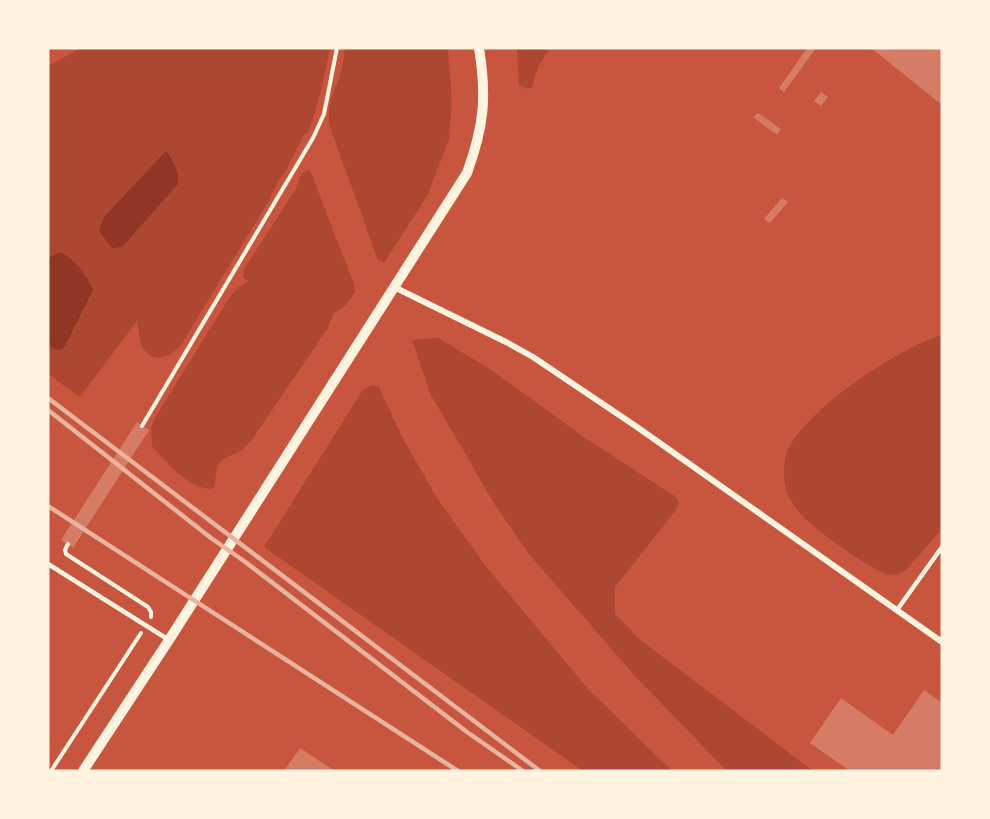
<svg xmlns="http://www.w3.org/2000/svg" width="990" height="819" viewBox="0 0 990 819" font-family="Quicksand,sans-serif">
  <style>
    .green { fill: #ae4732 }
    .water { fill: #8f3625 }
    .building { fill: #d67c66 }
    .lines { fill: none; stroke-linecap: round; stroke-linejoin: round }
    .path { stroke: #fff3e0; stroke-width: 4 }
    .service { stroke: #fff3e0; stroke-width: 4.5 }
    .minor { stroke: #fff3e0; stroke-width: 6 }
    .tertiary { stroke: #fff3e0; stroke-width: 10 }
    .rail { stroke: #e9b49f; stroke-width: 4.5 }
  </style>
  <rect width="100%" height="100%" fill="#c8553d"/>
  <g class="green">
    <path d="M81 48H330L321 91 309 132 303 136 286 171 278 182 270 199 181 345C171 355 156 366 144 349 139 343 139 329 137 321L80 397 48 374V66Z"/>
    <path d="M345 48H448L452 103 449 139 428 194 384 263 378 260 330 127C325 106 335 91 341 72 343 64 344 56 345 48Z"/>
    <polygon points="517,48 550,48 538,67 532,87 528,89 519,85"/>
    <path d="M310 170 355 287V292L345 306 333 314 328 328 253 438 242 451 223 459 217 467 214 488C195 494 163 460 152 446L151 428 156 416 231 295 239 287 249 281 243 278 244 269 295 190 301 175 305 171Z"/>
    <path d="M942 335V529L906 570C901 573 895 576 890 575 870 570 812 528 799 512 795 507 789 499 787 493 783 482 783 462 787 452 805 409 899 348 942 335Z"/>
    <polygon points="438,338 490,369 585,438 676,497 679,503 676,510 615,587 615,614 639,639 813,771 727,771 635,676 529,554 495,505 431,395 412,340"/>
    <polygon points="372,385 379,387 401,435 437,498 484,564 588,689 672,771 583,771 264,547 362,391"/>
  </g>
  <g class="water">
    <path d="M165 152 168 153C173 163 182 174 177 185L122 247 112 248 99 231 104 217Z"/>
    <path d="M60 252C72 256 89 278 93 290L65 346 62 349 56 350 48 345V261L50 257Z"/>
  </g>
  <g class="building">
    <polygon points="807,48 816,48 784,92 779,88"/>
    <polygon points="871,48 942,48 942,105"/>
    <polygon points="821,92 828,97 821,106 814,101"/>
    <polygon points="758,113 781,129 777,135 753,117"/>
    <polygon points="782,198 788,202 770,223 764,219"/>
    <polygon points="137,422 149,430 73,548 61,540"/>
    <polygon points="924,690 942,703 942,771 850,771 810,743 841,698 893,735"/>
    <polygon points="300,748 335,771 284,771"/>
  </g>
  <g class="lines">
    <g class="path">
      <polyline points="142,426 313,138 324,114 337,48"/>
      <polyline points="68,544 65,550 66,554 148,607 151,612 151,617"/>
      <polyline points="51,771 141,633"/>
    </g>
    <g class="service">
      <polyline points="48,564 169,640"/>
      <polyline points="897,610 942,547"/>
    </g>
    <polyline class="minor" points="394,287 508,343 533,357 637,427 942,642"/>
    <path class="tertiary" d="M83 771 169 640 467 173C484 126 487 97 479 48"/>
    <g class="rail">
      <polyline points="48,398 540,771"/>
      <polyline points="48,410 211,538 244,561 467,732 523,771"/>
      <polyline points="48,506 458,771"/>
    </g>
  </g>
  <rect width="990" height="819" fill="none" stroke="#fff3e0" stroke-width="99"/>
</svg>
